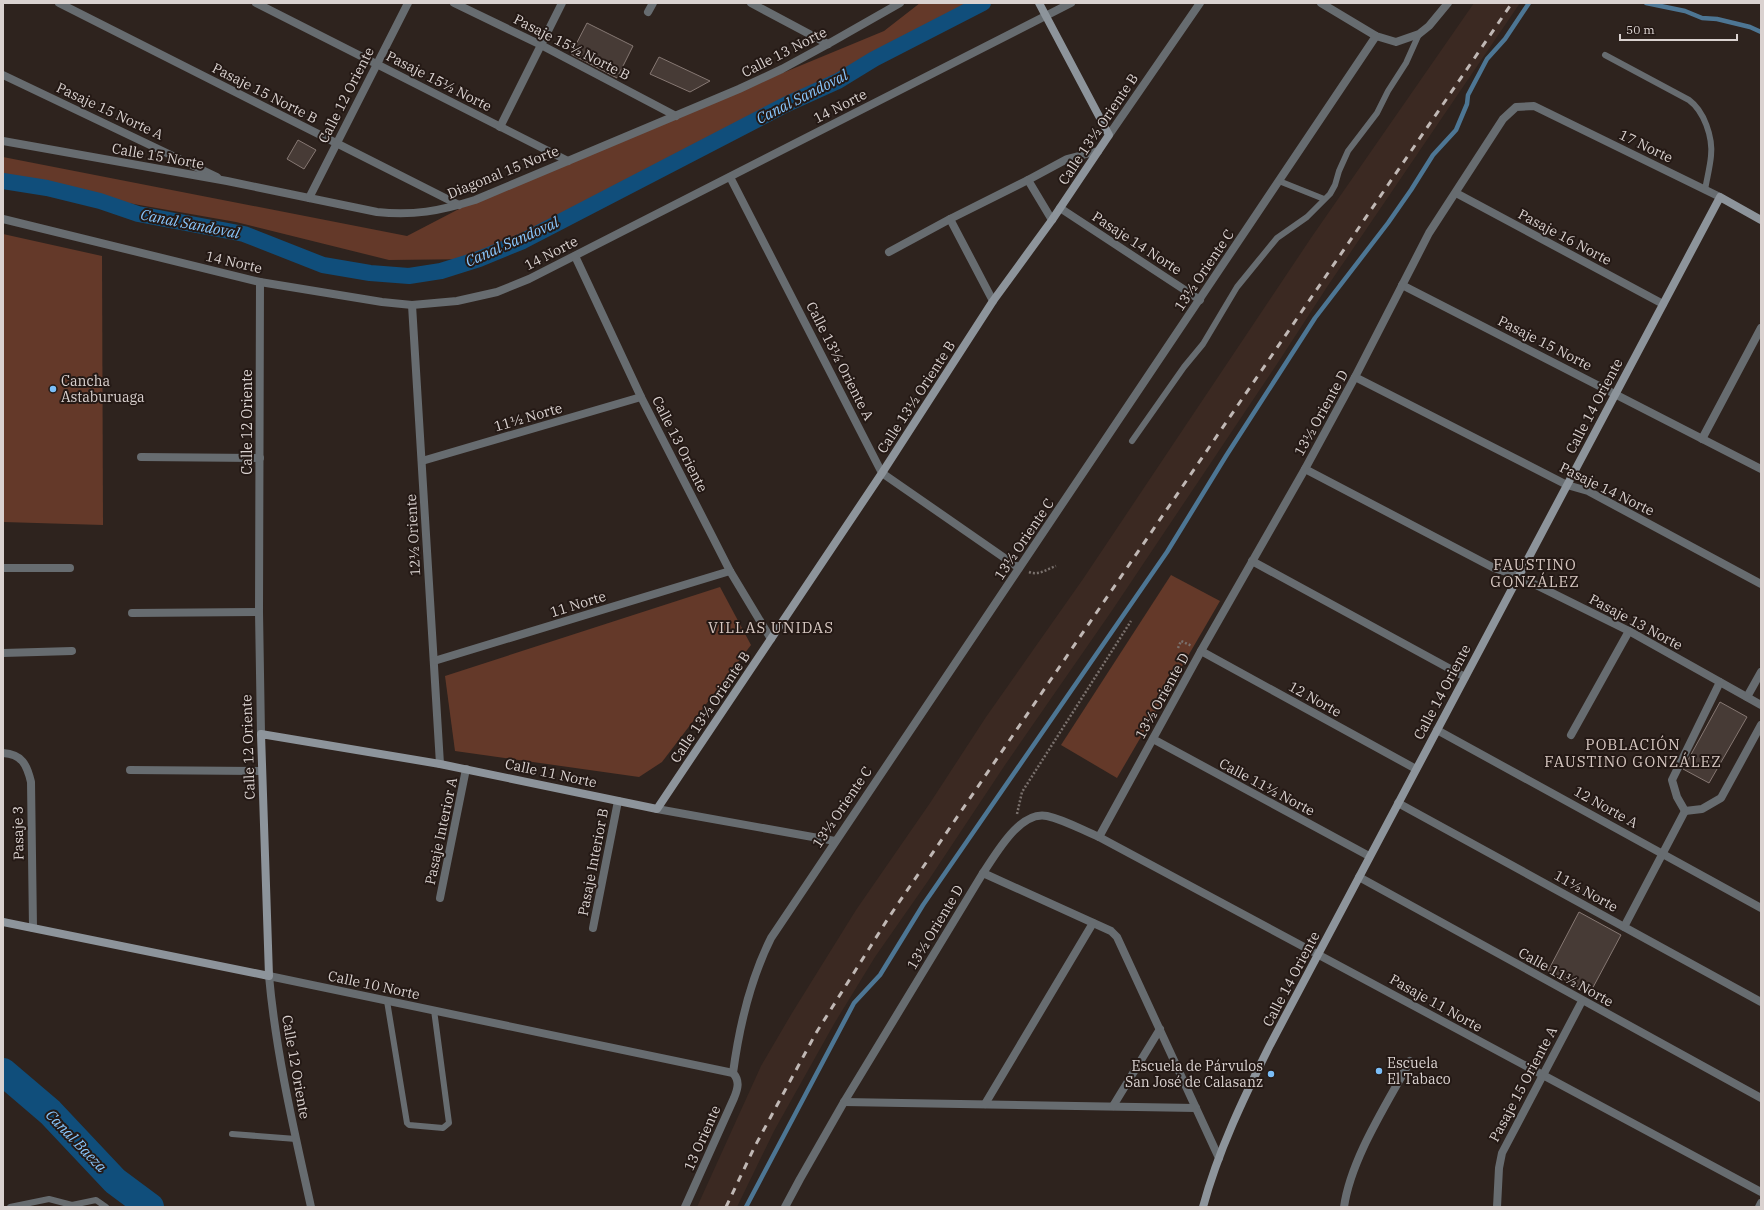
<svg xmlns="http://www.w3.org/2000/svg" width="1764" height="1210" viewBox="0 0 1764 1210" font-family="'IBM Plex Serif',serif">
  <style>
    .built { fill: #3b2922 }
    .green { fill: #643929 }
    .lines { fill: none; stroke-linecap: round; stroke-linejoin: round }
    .stream { stroke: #4d7694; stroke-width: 4.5 }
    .canal { stroke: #104e7b; stroke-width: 16 }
    .river { stroke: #104e7b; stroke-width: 28 }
    .building { fill: #473b36; stroke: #867873 }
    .path { stroke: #7a716d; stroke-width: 2.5; stroke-dasharray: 2 2; stroke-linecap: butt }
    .lane { stroke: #676c70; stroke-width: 6 }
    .street { stroke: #676c70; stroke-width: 8 }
    .secondary { stroke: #8d949b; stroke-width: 8 }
    .rail { stroke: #c0b8b5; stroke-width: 3; stroke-dasharray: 7 7; stroke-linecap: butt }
    .poi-dot { fill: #7bbef8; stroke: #241915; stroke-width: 1.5 }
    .labels { text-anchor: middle; stroke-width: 4; stroke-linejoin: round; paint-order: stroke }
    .street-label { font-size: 14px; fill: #dad2d0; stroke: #241915 }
    .poi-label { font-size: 14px; fill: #dad2d0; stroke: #241915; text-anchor: start }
    .water-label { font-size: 15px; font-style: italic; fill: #89c7fe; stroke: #241915 }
    .neighbourhood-label { font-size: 15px; letter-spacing: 1px; fill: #d6c7c1; stroke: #241915 }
  </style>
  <rect width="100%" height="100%" fill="#2e231e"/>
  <polygon class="built" points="1474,3 1520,3 1327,287 1279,361 1111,612 1005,765 928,881 875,957 834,1024 774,1131 737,1207 697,1207 761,1066 792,1013 856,910 930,803 986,717 1083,579 1313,235"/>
  <g class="green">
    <polygon points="920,3 982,3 479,259 389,260 236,222 3,181 3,157 407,236 482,197 884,31"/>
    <polygon points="3,234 102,256 103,525 3,522"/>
    <polygon points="1171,575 1220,601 1117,778 1061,745"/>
    <polygon points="720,587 751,645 662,762 639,777 455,751 445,676"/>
  </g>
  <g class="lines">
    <g class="stream">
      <polyline points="1646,3 1685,11 1702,18 1717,19 1750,27 1761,32"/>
      <polyline points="746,1207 854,1003 880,975 923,905 1167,552 1226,456 1315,318 1388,223 1411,190 1433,155 1456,130 1467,104 1468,95 1487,59 1505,39 1529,3"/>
    </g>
    <polyline class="canal" points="3,181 47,188 100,201 138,214 244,234 323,265 370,273 409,276 441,271 479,259 523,241 785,105 838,81 874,59 983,3"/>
    <polyline class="river" points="3,1072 50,1112 115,1181 150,1207"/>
  </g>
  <g class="building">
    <polygon points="587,23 633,46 617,78 571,54"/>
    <polygon points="659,57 710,81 690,92 650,74"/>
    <polygon points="298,140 316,150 304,169 287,159"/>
    <polygon points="1720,702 1747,717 1709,783 1683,769"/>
    <polygon points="1579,912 1621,935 1590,993 1548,971"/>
  </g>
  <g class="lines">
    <g class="path">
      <path d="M1029 572C1039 576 1047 569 1056 566"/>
      <polyline points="1178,648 1181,641 1192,646"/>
      <polyline points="1017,814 1022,792 1131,621"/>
    </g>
    <g class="lane">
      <path d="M1605 55 1689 100C1704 111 1713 137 1711 156 1710 167 1707 178 1705 190"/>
      <polyline points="1279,181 1324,199"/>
      <polyline points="1132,441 1184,367 1203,344 1237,287 1259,260 1277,238 1307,217 1330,194 1335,185 1339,171 1348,151 1377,113 1388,91 1406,63 1419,34"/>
      <polyline points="387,1001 407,1123 409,1125 443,1128 449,1123 434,1010"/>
      <polyline points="232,1134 296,1139"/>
      <polyline points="10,1207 49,1199 72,1205 96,1200 106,1207"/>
    </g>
    <g class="street">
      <polyline points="59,3 459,205"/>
      <polyline points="256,3 568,161"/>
      <polyline points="454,3 541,45 676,116"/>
      <polyline points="751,3 828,44"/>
      <polyline points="1321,3 1376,36 1396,42 1419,34 1429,26 1448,3"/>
      <polyline points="648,12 653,3"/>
      <polyline points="3,75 217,177"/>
      <polyline points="500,127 562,3"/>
      <polyline points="1109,135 1200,3"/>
      <path d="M3 141 227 181 377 212C413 216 440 211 475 200L739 89 782 69 828 44 900 3"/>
      <polyline points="730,177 882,473 1019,568"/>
      <polyline points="1028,180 1052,220"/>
      <polyline points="1456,193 1663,304"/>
      <polyline points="309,198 408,3"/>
      <polyline points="1060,208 1200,300"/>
      <polyline points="3,219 260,282 382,302 412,305 457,301 497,292 529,279 1071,3"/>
      <polyline points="950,219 993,301"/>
      <polyline points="889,252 950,219 1028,180 1067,159 1098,151"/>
      <polyline points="575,256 641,397 730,571 771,639"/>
      <polyline points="260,282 259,612 261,734"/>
      <polyline points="1402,285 1761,469"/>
      <polyline points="412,305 440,764"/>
      <polyline points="1355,377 1567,485 1588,491 1761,584"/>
      <polyline points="1702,439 1761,328"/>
      <polyline points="141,457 260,458"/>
      <polyline points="422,461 641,397"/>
      <polyline points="1305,469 1494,568 1518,576 1629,631 1761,705"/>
      <polyline points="1252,561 1465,677"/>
      <polyline points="3,568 70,568"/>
      <polyline points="132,613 259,612"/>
      <polyline points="1201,651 1416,769"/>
      <polyline points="3,653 72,651"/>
      <polyline points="434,661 730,571"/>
      <polyline points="1747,697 1761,672"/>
      <polyline points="1437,730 1761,908"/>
      <polyline points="1571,735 1629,631"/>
      <polyline points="1153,739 1369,856"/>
      <path d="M3 753C22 754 27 765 31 782L33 928"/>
      <polyline points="130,770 262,771"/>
      <polyline points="1398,803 1761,1002"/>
      <polyline points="657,809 835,841"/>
      <polyline points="1685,811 1677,797 1672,780 1720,682"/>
      <polyline points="1685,811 1702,809 1721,798 1761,725"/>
      <polyline points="1099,837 1761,1192"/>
      <polyline points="983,873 1111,931 1117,937 1219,1158"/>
      <polyline points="1359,877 1761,1098"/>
      <polyline points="440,898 466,769"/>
      <polyline points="1624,927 1685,811"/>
      <polyline points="593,928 618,801"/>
      <path d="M733 1073C739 1028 750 980 771 938L1376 36"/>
      <polyline points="844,1102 1196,1108"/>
      <polyline points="985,1104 1093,923"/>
      <polyline points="1113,1106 1160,1029"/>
      <path d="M311 1207C294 1130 276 1054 269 976L733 1073C740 1081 738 1088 734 1098L685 1207"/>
      <path d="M785 1207 800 1179 844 1102 983 873C996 854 1020 810 1047 816 1065 820 1082 830 1099 837L1201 651 1305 469 1355 377 1429 233 1503 119 1516 107 1534 106 1720 197"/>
      <path d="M1344 1207C1351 1158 1387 1104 1410 1061"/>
      <polyline points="1497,1207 1499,1168 1502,1153 1582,1001"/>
      <polyline points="1759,1207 1761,1203"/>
    </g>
    <g class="secondary">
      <polyline points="3,922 269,976 261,734 440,764 657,809 882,473 993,301 1052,220 1109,135 1039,3"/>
      <path d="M1203 1207C1218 1151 1244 1097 1270 1045L1720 197 1761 220"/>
    </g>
    <polyline class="rail" points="726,1207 755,1146 816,1033 889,917 1512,3"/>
  </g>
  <g class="poi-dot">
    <circle cx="53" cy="389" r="4"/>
    <circle cx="1379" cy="1071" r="4"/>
    <circle cx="1271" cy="1074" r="4"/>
  </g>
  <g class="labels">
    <g class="street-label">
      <text transform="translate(572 47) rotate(27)" y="5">Pasaje 15½ Norte B</text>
      <text transform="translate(784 52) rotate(-27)" y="5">Calle 13 Norte</text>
      <text transform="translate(439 81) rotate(27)" y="5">Pasaje 15½ Norte</text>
      <text transform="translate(265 93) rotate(27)" y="5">Pasaje 15 Norte B</text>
      <text transform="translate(346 95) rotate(-63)" y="5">Calle 12 Oriente</text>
      <text transform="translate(840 106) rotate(-27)" y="5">14 Norte</text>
      <text transform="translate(110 111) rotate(25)" y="5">Pasaje 15 Norte A</text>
      <text transform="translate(1098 129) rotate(-56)" y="5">Calle 13½ Oriente B</text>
      <text transform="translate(1646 146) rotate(26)" y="5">17 Norte</text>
      <text transform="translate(158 156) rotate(10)" y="5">Calle 15 Norte</text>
      <text transform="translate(503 172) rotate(-22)" y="5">Diagonal 15 Norte</text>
      <text transform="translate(1565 237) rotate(28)" y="5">Pasaje 16 Norte</text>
      <text transform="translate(1137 243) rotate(33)" y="5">Pasaje 14 Norte</text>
      <text transform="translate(551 253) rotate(-27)" y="5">14 Norte</text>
      <text transform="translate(234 262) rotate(13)" y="5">14 Norte</text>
      <text transform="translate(1204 270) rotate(-56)" y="5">13½ Oriente C</text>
      <text transform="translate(1545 343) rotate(27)" y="5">Pasaje 15 Norte</text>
      <text transform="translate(840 361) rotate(63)" y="5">Calle 13½ Oriente A</text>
      <text transform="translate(916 397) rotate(-57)" y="5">Calle 13½ Oriente B</text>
      <text transform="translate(1594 406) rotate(-62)" y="5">Calle 14 Oriente</text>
      <text transform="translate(1321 413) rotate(-61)" y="5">13½ Oriente D</text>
      <text transform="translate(528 417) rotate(-16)" y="5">11½ Norte</text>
      <text transform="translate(247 422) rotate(-90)" y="5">Calle 12 Oriente</text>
      <text transform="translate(680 444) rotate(63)" y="5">Calle 13 Oriente</text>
      <text transform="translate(1607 489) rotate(26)" y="5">Pasaje 14 Norte</text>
      <text transform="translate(413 535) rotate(-93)" y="5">12½ Oriente</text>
      <text transform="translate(1024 539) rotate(-56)" y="5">13½ Oriente C</text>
      <text transform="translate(578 604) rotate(-17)" y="5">11 Norte</text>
      <text transform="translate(1636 622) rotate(28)" y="5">Pasaje 13 Norte</text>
      <text transform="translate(1442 692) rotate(-62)" y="5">Calle 14 Oriente</text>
      <text transform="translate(1162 696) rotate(-61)" y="5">13½ Oriente D</text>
      <text transform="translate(1315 699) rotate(29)" y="5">12 Norte</text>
      <text transform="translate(710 707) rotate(-56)" y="5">Calle 13½ Oriente B</text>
      <text transform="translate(248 747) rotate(-92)" y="5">Calle 12 Oriente</text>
      <text transform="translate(551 773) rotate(12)" y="5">Calle 11 Norte</text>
      <text transform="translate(1267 787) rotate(28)" y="5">Calle 11½ Norte</text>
      <text transform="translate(842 807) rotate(-56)" y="5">13½ Oriente C</text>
      <text transform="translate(1606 807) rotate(29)" y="5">12 Norte A</text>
      <text transform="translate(441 831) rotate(-78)" y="5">Pasaje Interior A</text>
      <text transform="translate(18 833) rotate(-91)" y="5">Pasaje 3</text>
      <text transform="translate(593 862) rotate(-79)" y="5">Pasaje Interior B</text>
      <text transform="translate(1586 891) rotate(29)" y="5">11½ Norte</text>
      <text transform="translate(935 927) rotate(-59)" y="5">13½ Oriente D</text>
      <text transform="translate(1566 977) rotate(29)" y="5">Calle 11½ Norte</text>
      <text transform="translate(1291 979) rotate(-62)" y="5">Calle 14 Oriente</text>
      <text transform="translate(374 985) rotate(12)" y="5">Calle 10 Norte</text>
      <text transform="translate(1436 1003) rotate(29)" y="5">Pasaje 11 Norte</text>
      <text transform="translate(296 1067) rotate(80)" y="5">Calle 12 Oriente</text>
      <text transform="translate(1523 1084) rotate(-62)" y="5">Pasaje 15 Oriente A</text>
      <text transform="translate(702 1138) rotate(-66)" y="5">13 Oriente</text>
    </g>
    <g class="poi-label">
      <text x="61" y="386">Cancha<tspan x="61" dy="16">Astaburuaga</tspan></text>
      <text x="1387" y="1068">Escuela<tspan x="1387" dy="16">El Tabaco</tspan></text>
      <text x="1263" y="1071" text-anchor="end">Escuela de Párvulos<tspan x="1263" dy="16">San José de Calasanz</tspan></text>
    </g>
    <g class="water-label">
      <text transform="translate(802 97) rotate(-27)" y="5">Canal Sandoval</text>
      <text transform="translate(190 224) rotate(11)" y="5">Canal Sandoval</text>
      <text transform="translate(512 242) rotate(-24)" y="5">Canal Sandoval</text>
      <text transform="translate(76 1141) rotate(46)" y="5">Canal Baeza</text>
    </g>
    <g class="neighbourhood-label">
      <text x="1535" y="570">FAUSTINO<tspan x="1535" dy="17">GONZÁLEZ</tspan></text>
      <text x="771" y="633">VILLAS UNIDAS</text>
      <text x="1633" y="750">POBLACIÓN<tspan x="1633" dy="17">FAUSTINO GONZÁLEZ</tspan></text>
    </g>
  </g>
  <rect width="1764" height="1210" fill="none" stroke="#dad2d0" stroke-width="8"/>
  <path d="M1620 34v6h117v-6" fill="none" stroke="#dad2d0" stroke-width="2"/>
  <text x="1626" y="34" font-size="12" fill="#dad2d0" stroke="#241915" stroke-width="3" paint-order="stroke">50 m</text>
</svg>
